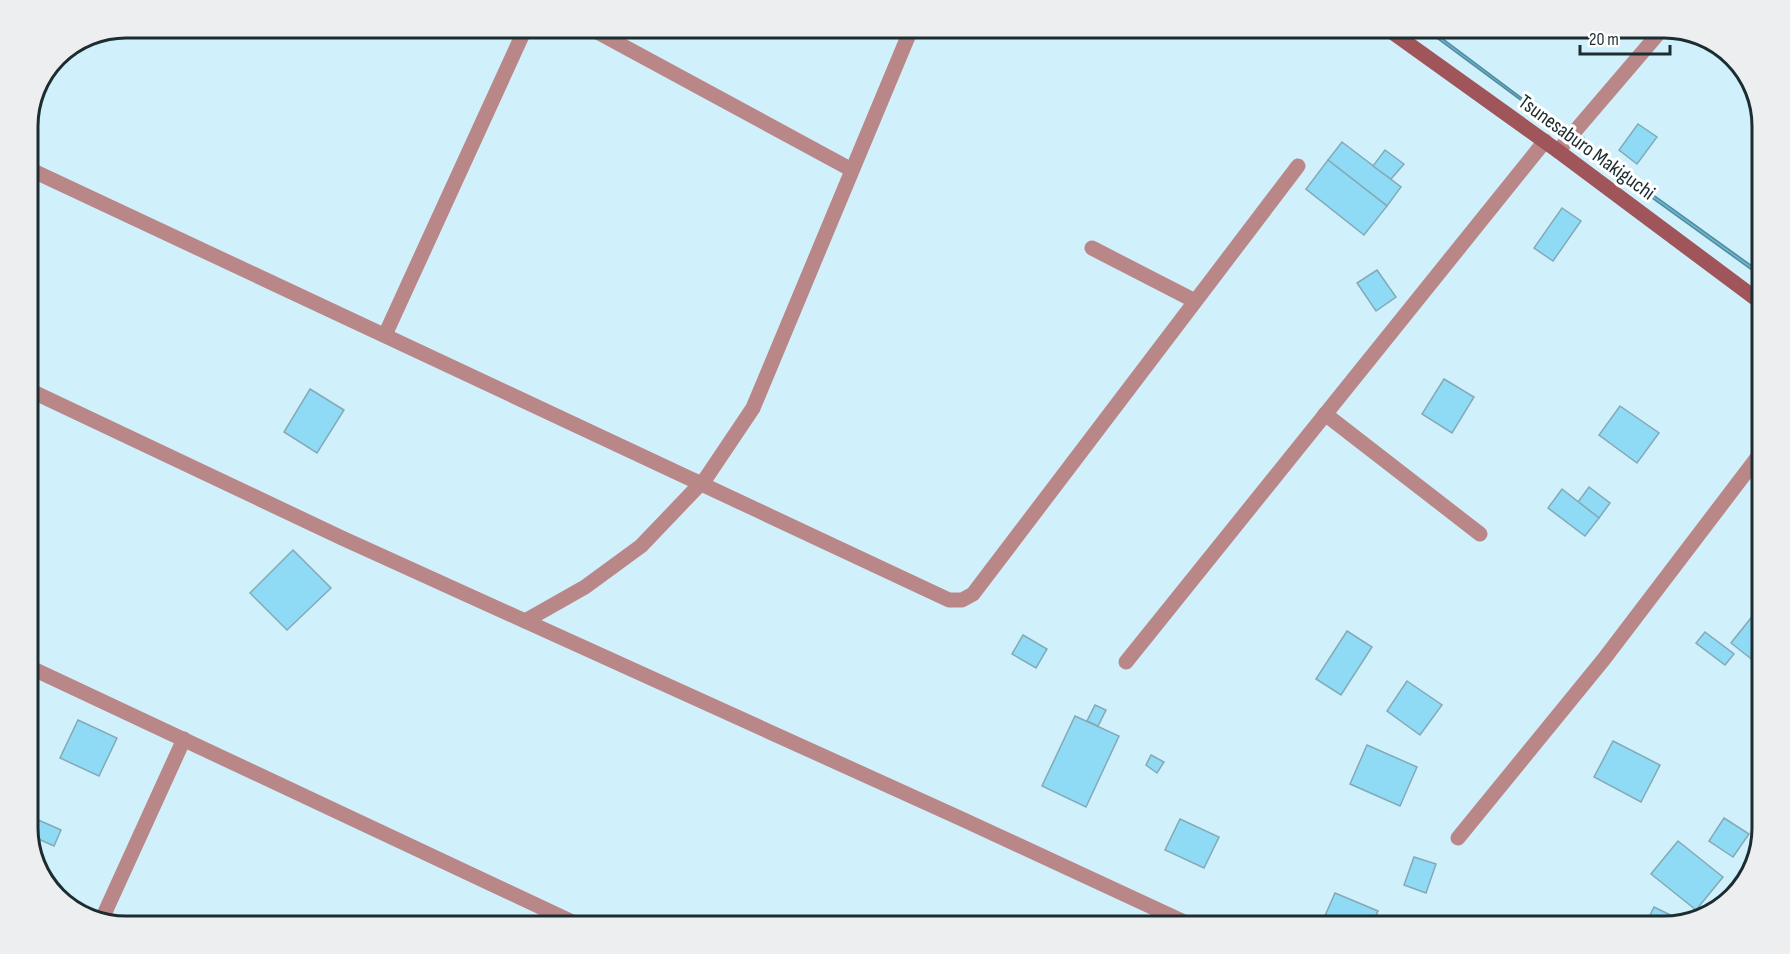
<svg xmlns="http://www.w3.org/2000/svg" width="1790" height="954" viewBox="0 0 1790 954" font-family="'Sofia Sans Condensed',sans-serif">
  <style>
    .water { fill: #69b3cc; stroke: #528a9e; stroke-width: 1.5 }
    .building { fill: #8fdaf4; stroke: #84a9b7; stroke-width: 1.5 }
    .lines { fill: none; stroke-linecap: round; stroke-linejoin: round }
    .lane { stroke: #ba8788; stroke-width: 15 }
    .street { stroke: #ba8788; stroke-width: 15 }
    .secondary { stroke: #9f5559; stroke-width: 15 }
    .labels { text-anchor: middle; stroke-width: 6; stroke-linejoin: round; paint-order: stroke }
    .street-label { font-size: 21px; fill: #1c2c31; stroke: #fff }
    .rim { fill: none; stroke: #1c2c31; stroke-width: 3 }
  </style>
  <rect width="100%" height="100%" fill="#d0f0fc"/>
  <g class="water">
    <polygon points="1422,27 1427,27 1559,126 1557,127"/>
    <polygon points="1584,138 1591,150 1763,274 1763,278 1580,146"/>
  </g>
  <g class="building">
    <polygon points="1638,124 1657,137 1637,164 1619,150"/>
    <polygon points="1342,142 1401,187 1387,206 1328,160"/>
    <polygon points="1385,150 1404,164 1391,179 1373,166"/>
    <polygon points="1328,160 1387,206 1364,235 1306,189"/>
    <polygon points="1562,208 1581,221 1553,261 1534,248"/>
    <polygon points="1377,270 1396,297 1376,311 1357,283"/>
    <polygon points="1444,379 1474,397 1452,433 1422,414"/>
    <polygon points="310,389 344,410 317,453 284,432"/>
    <polygon points="1620,406 1659,433 1637,463 1599,435"/>
    <polygon points="1589,487 1610,503 1599,518 1578,502"/>
    <polygon points="1562,489 1599,518 1585,536 1548,508"/>
    <polygon points="293,550 331,588 287,630 250,593"/>
    <polygon points="1763,603 1763,650 1754,661 1731,643"/>
    <polygon points="1347,631 1372,647 1341,695 1316,679"/>
    <polygon points="1705,632 1734,654 1725,665 1696,643"/>
    <polygon points="1023,635 1047,649 1036,668 1012,654"/>
    <polygon points="1407,681 1442,705 1420,735 1387,711"/>
    <polygon points="1095,705 1106,710 1098,726 1087,721"/>
    <polygon points="1075,716 1119,736 1086,807 1042,786"/>
    <polygon points="78,720 117,738 99,776 60,758"/>
    <polygon points="1613,741 1660,765 1641,802 1594,777"/>
    <polygon points="1367,745 1417,767 1400,806 1350,784"/>
    <polygon points="1151,755 1164,762 1157,773 1146,765"/>
    <polygon points="27,815 61,830 54,846 27,834"/>
    <polygon points="1724,818 1749,834 1733,857 1709,841"/>
    <polygon points="1180,819 1219,837 1204,868 1165,850"/>
    <polygon points="1678,841 1723,877 1696,910 1651,874"/>
    <polygon points="1414,857 1436,864 1426,893 1404,885"/>
    <polygon points="1335,893 1378,911 1371,927 1320,927"/>
    <polygon points="1654,907 1685,922 1665,927 1644,927"/>
  </g>
  <g class="lines">
    <g class="lane">
      <polyline points="588,27 852,170"/>
      <polyline points="27,168 949,600 962,600 973,594 1298,166"/>
      <polyline points="1092,248 1195,301"/>
      <polyline points="385,335 526,27"/>
      <polyline points="1325,414 1480,534"/>
      <polyline points="525,621 585,587 641,546 706,478 753,408 912,27"/>
      <polyline points="101,921 184,739"/>
    </g>
    <g class="street">
      <polyline points="1558,151 1664,27"/>
      <polyline points="27,389 342,538 964,820 1195,927"/>
      <polyline points="1126,662 1545,141"/>
      <polyline points="27,666 583,927"/>
      <polyline points="1458,838 1604,659 1763,450"/>
    </g>
    <polyline class="secondary" points="1385,27 1558,151 1763,304"/>
  </g>
  <g class="labels">
    <g class="street-label">
      <text transform="translate(1587 147) rotate(36)" y="7">Tsunesaburo Makiguchi</text>
    </g>
  </g>
  <path d="M0 0H1790V954H0ZM126 38H1664A88 88 0 0 1 1752 126V828A88 88 0 0 1 1664 916H126A88 88 0 0 1 38 828V126A88 88 0 0 1 126 38Z" fill="#edeeef" fill-rule="evenodd"/>
  <path class="rim" d="M126 38H1664A88 88 0 0 1 1752 126V828A88 88 0 0 1 1664 916H126A88 88 0 0 1 38 828V126A88 88 0 0 1 126 38Z"/>
  <path d="M1580 45v9h90v-9" fill="none" stroke="#1c2c31" stroke-width="3"/>
  <text x="1589" y="45" font-size="18" fill="#1c2c31" stroke="#ffffff" stroke-width="4.5" paint-order="stroke">20 m</text>
</svg>
